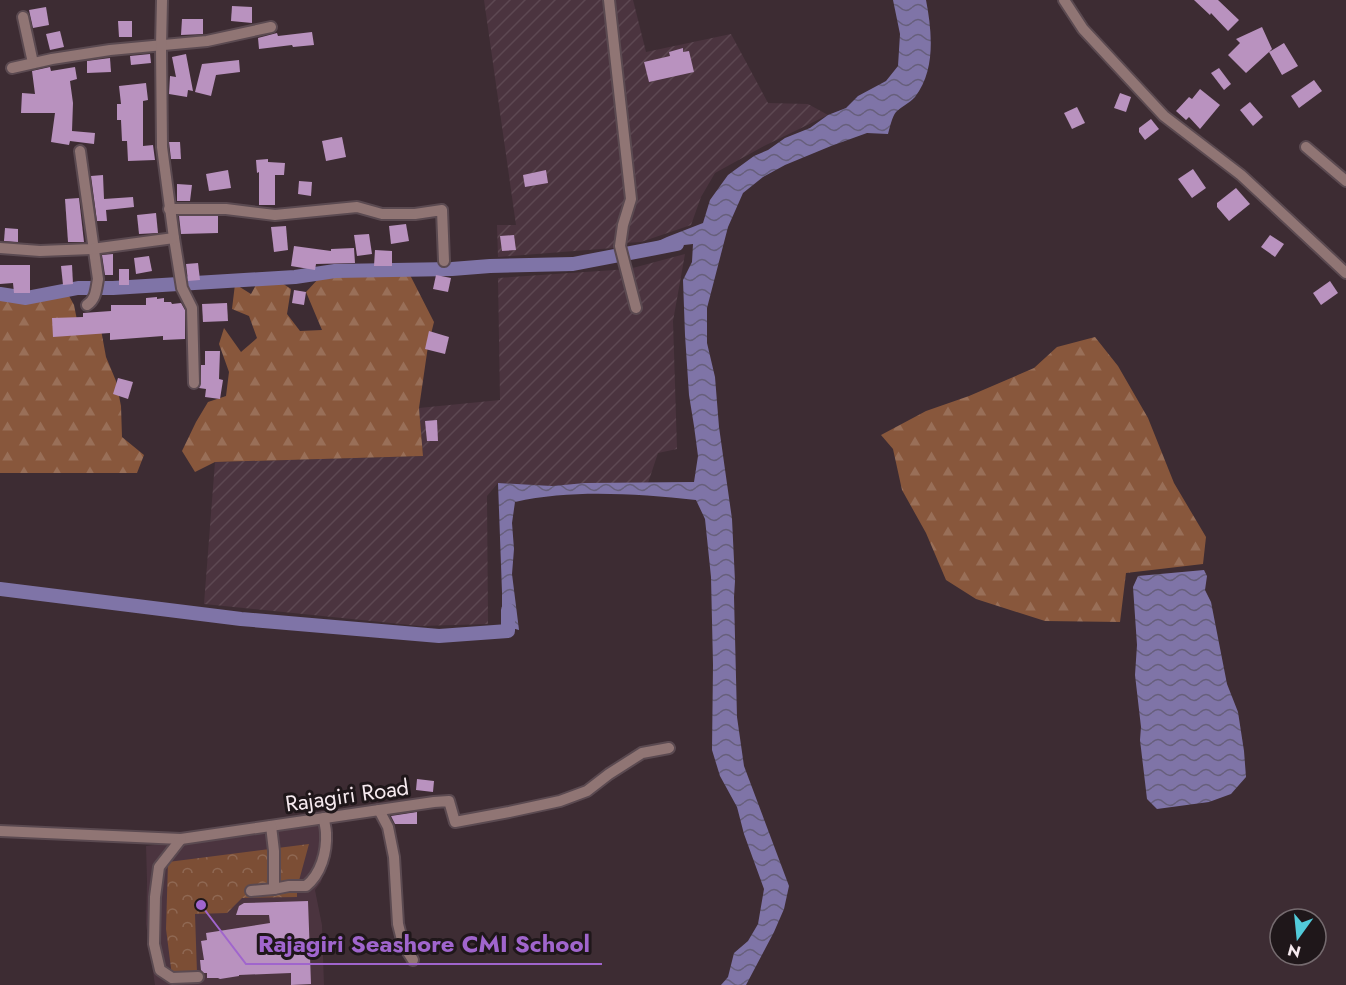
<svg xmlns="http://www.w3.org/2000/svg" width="1346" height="985" viewBox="0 0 1346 985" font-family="Jost,sans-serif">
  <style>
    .built { fill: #4b343f }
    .industrial { fill: url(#industrial-furrows) }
    .forest { fill: url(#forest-firs) }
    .park { fill: url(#park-crowns) }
    .water { fill: url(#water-waves) }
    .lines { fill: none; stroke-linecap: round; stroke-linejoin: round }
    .canal { stroke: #7f74a7; stroke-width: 14 }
    .building { fill: #b992bf }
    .street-casing { stroke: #5b4a51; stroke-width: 14 }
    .street { stroke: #907574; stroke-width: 10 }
    .labels { text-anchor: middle; stroke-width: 6; stroke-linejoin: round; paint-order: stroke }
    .street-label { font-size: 22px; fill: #f6eaef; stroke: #1f171a }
    .leader { fill: none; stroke: #a065cd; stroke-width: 2 }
    .callout-dot { fill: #a065cd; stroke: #1f171a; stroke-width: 2 }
    .callout-label { font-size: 24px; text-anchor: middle; font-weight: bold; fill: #a065cd; stroke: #1f171a; stroke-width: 6; stroke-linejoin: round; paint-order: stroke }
  </style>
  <defs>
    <pattern id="industrial-furrows" width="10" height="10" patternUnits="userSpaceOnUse" patternTransform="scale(1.5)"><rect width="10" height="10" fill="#4b343f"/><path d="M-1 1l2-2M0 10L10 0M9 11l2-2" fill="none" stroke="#5d4852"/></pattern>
    <pattern id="forest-firs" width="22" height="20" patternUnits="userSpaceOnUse" patternTransform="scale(1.5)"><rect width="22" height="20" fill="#88573c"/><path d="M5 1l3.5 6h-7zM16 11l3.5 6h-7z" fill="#996f58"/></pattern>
    <pattern id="park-crowns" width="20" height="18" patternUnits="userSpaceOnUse" patternTransform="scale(1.5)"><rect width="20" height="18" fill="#7c4e35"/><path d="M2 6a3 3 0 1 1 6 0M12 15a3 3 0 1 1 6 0" fill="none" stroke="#8f6853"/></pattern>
    <pattern id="water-waves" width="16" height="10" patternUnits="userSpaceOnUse" patternTransform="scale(1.5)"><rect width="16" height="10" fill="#7f74a7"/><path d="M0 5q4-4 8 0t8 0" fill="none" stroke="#675f7c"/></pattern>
  </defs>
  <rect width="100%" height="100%" fill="#3d2c33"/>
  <polygon class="built" points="328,821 328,857 321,882 315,890 322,925 324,985 155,985 146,924 147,881 146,846"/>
  <g class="industrial">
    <polygon points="484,0 633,0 646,52 731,34 768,103 808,104 828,115 764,146 715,173 701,197 691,225 641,242 623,243 613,248 498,257 497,225 516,225"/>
    <polygon points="685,254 673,321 677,449 658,453 648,483 585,483 552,486 498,483 487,496 488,624 420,626 204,604 215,462 423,456 419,408 500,400 498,278 629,269"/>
  </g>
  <g class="forest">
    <polygon points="397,273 410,275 434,322 428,346 419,408 423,456 215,462 195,472 182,451 196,422 208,402 226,396 229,372 219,344 224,328 241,352 257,338 249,316 232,309 235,284 251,294 258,281 276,279 291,289 287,314 300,331 322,330 306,292 319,278 344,275"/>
    <polygon points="68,294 74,305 79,330 100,324 106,357 116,381 121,406 122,437 144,455 137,473 0,473 0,297 33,303"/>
    <polygon points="1095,337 1118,366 1148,418 1174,483 1206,537 1203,564 1126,573 1120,622 1045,621 976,599 946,580 926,533 902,490 893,449 881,435 926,411 969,396 1034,368 1057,347"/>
  </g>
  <polygon class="park" points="309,844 297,888 297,897 242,898 227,913 195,914 197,973 172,976 166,929 168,862"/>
  <g class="water">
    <path d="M893 0H926C932 31 936 70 915 97 910 103 902 106 896 112 892 117 890 127 888 134L867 133 831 146 785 165 763 177 743 193 728 227 707 308V343L715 377 719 427 732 519 735 581 734 597 737 717 744 766 789 886 784 909 774 932 746 985H721L728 977 734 953 748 941 758 924 764 889 744 834 737 807 720 776 712 750 713 665 711 577 705 519 696 500C636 494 574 489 515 502L512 523 514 549 512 574 519 630 508 627 502 622V592L498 483 552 486 585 483 694 482 698 456 694 426 689 395 685 335 683 280 692 262 693 244 639 250 667 237 703 223 710 200 728 175 754 156 768 150 785 138 810 128 828 115 846 108 858 96 886 81 898 66 900 34Z"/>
    <polygon points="1204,570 1207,576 1205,590 1211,602 1227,684 1238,712 1244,751 1246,777 1231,794 1209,802 1157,809 1147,799 1140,740 1141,727 1135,675 1137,645 1133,587 1138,576"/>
  </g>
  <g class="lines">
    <g class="canal">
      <polyline points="0,294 26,298 78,288 113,288 295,277 335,271 452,269 490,266 573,264 677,244"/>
      <polyline points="0,589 241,619 439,636 508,631 508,610"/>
    </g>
  </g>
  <g class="building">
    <polygon points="1194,0 1218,0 1239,20 1228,31 1211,13 1210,15"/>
    <polygon points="232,6 252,7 252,23 231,21"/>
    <polygon points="46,7 49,25 33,28 29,10"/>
    <polygon points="182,19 203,19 203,34 181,35"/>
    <polygon points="118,21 132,21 132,37 119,37"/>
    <polygon points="1262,27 1272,49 1269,52 1284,43 1298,66 1282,75 1269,52 1246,73 1228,55 1240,43 1236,39"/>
    <polygon points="60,31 64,47 50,50 46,34"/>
    <polygon points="312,32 314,45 293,47 292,45 259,49 258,38 277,33 278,36"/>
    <polygon points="683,48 683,52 689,51 694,72 649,82 644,62 670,56 669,52"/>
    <polygon points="150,54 151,63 131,65 130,56"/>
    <polygon points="186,54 193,91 188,90 187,97 169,94 170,76 176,77 172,57"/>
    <polygon points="110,58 111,72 87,73 87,61"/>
    <polygon points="239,60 240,72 216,75 211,96 195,92 202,64"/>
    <polygon points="50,67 51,71 75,67 77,79 70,81 73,103 72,131 95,133 94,144 70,141 69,145 51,142 55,113 21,113 22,93 35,94 32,71"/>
    <polygon points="1219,68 1231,84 1224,90 1211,73"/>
    <polygon points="1314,80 1322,91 1299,108 1291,96"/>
    <polygon points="146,83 148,100 143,101 143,146 153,145 155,160 128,161 127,141 122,141 121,120 117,120 117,104 121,104 119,86"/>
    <polygon points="1200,89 1220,105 1200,129 1189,117 1186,120 1176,111 1189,97 1192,99"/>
    <polygon points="1120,93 1131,97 1126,112 1114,108"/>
    <polygon points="1250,102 1263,117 1253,126 1240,110"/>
    <polygon points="1077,107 1085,123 1072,129 1064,113"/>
    <polygon points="1151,119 1159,129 1145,140 1139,132 1139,128"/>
    <polygon points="342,137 346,157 326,161 322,141"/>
    <polygon points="169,142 180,142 181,159 171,159"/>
    <polygon points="268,159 268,162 285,163 284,175 275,175 275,205 259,205 259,172 257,173 256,160"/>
    <polygon points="1193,169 1206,188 1192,198 1178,179"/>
    <polygon points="228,170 231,188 209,191 206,174"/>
    <polygon points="546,170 548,183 525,187 523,175"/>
    <polygon points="103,175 104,199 133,197 134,207 106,210 107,221 97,221 91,176"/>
    <polygon points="299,181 312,182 311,196 298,194"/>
    <polygon points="177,184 192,185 190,201 177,201"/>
    <polygon points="1236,188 1250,204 1229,221 1217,207 1217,203"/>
    <polygon points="79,198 84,242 68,242 65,199"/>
    <polygon points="156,213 158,233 139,234 137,215"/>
    <polygon points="179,216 218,216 218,233 181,234"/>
    <polygon points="406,224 409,241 391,244 389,226"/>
    <polygon points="286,226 288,250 274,252 271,227"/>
    <polygon points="5,228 18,229 18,242 4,241"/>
    <polygon points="369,234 372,254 357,256 354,235"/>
    <polygon points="514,235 516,250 502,251 500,236"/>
    <polygon points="1270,235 1284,244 1275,257 1261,247"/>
    <polygon points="294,246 331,251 331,249 354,248 355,263 316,264 315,270 291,266"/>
    <polygon points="375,250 392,251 392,266 374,266"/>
    <polygon points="113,254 113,275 105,275 102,255"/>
    <polygon points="149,256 152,271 136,274 134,258"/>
    <polygon points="198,263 200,280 188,281 186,264"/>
    <polygon points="0,265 30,265 30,293 14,293 13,283 0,284"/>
    <polygon points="72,265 73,284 63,285 61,266"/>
    <rect x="119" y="269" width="10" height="16"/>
    <polygon points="436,275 451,278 448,292 433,289"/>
    <polygon points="1330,281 1338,293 1321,305 1313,293"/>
    <polygon points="294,290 306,292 304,305 292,303"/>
    <polygon points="157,297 157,299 164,298 164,302 171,302 172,304 181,303 185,310 185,339 163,340 163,336 110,340 110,333 53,337 52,318 83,317 83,313 111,311 111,305 146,305 146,298"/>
    <polygon points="227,303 228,321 203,322 202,304"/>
    <polygon points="429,331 449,337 445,354 425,349"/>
    <polygon points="205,351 220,351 219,379 223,380 220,399 205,397 206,389 199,388 201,383 201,365 205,365"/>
    <polygon points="118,378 133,382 128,399 113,394"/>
    <polygon points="437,420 438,441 427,441 425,421"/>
    <polygon points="417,779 434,781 433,792 416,790"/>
    <polygon points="417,812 417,824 395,824 391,816"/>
    <polygon points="308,901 311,984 291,985 291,973 239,975 239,976 220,979 218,978 207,978 207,973 204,973 201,970 200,960 204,960 201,941 207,940 206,933 270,923 269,915 236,915 239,906 244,903"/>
  </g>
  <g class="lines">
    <g class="street-casing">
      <g id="street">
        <polyline points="609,0 631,199 623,225 620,246 636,308"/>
        <polyline points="1064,0 1083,29 1164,116 1241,175 1346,273"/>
        <polyline points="23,17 33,63"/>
        <polyline points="12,68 52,59 110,50 207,41 271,27"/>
        <polyline points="1306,147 1346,181"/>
        <path d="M80 151 98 279C96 290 96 299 87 305"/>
        <polyline points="169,209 226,209 275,215 357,207 382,214 415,214 442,210 444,261"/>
        <polyline points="174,238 182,288 192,308 194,383"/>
        <polyline points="0,248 40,251 92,249 174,238 162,147 161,47 162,0"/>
        <polyline points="379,810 388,827 394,857 398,924 403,944 413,960"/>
        <polyline points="0,831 181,839 434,802 449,801 455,822 509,812 560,801 587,791 609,774 642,753 669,748"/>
        <polyline points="181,839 159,867 155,897 154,944 160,970 172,978 198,977"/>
        <path d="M274 889 289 886H306C321 874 327 852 326 833 326 828 324 823 324 818"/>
        <polyline points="251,891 274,889 274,851 271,826"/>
      </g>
    </g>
    <use href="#street" class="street"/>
  </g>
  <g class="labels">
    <g class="street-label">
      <text transform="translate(347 795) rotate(-8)" y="8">Rajagiri Road</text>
    </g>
  </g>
  <path class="leader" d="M201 905L246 964H602"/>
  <circle class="callout-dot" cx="201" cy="905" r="6"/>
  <g class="callout-label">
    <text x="424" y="952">Rajagiri Seashore CMI School</text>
  </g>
  <g transform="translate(1298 937) rotate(195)"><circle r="28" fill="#1f171a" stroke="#756b6f" stroke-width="1.5"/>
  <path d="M0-4.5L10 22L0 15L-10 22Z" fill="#52cbda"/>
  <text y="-9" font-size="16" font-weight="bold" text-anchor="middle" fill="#f6eaef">N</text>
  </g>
</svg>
